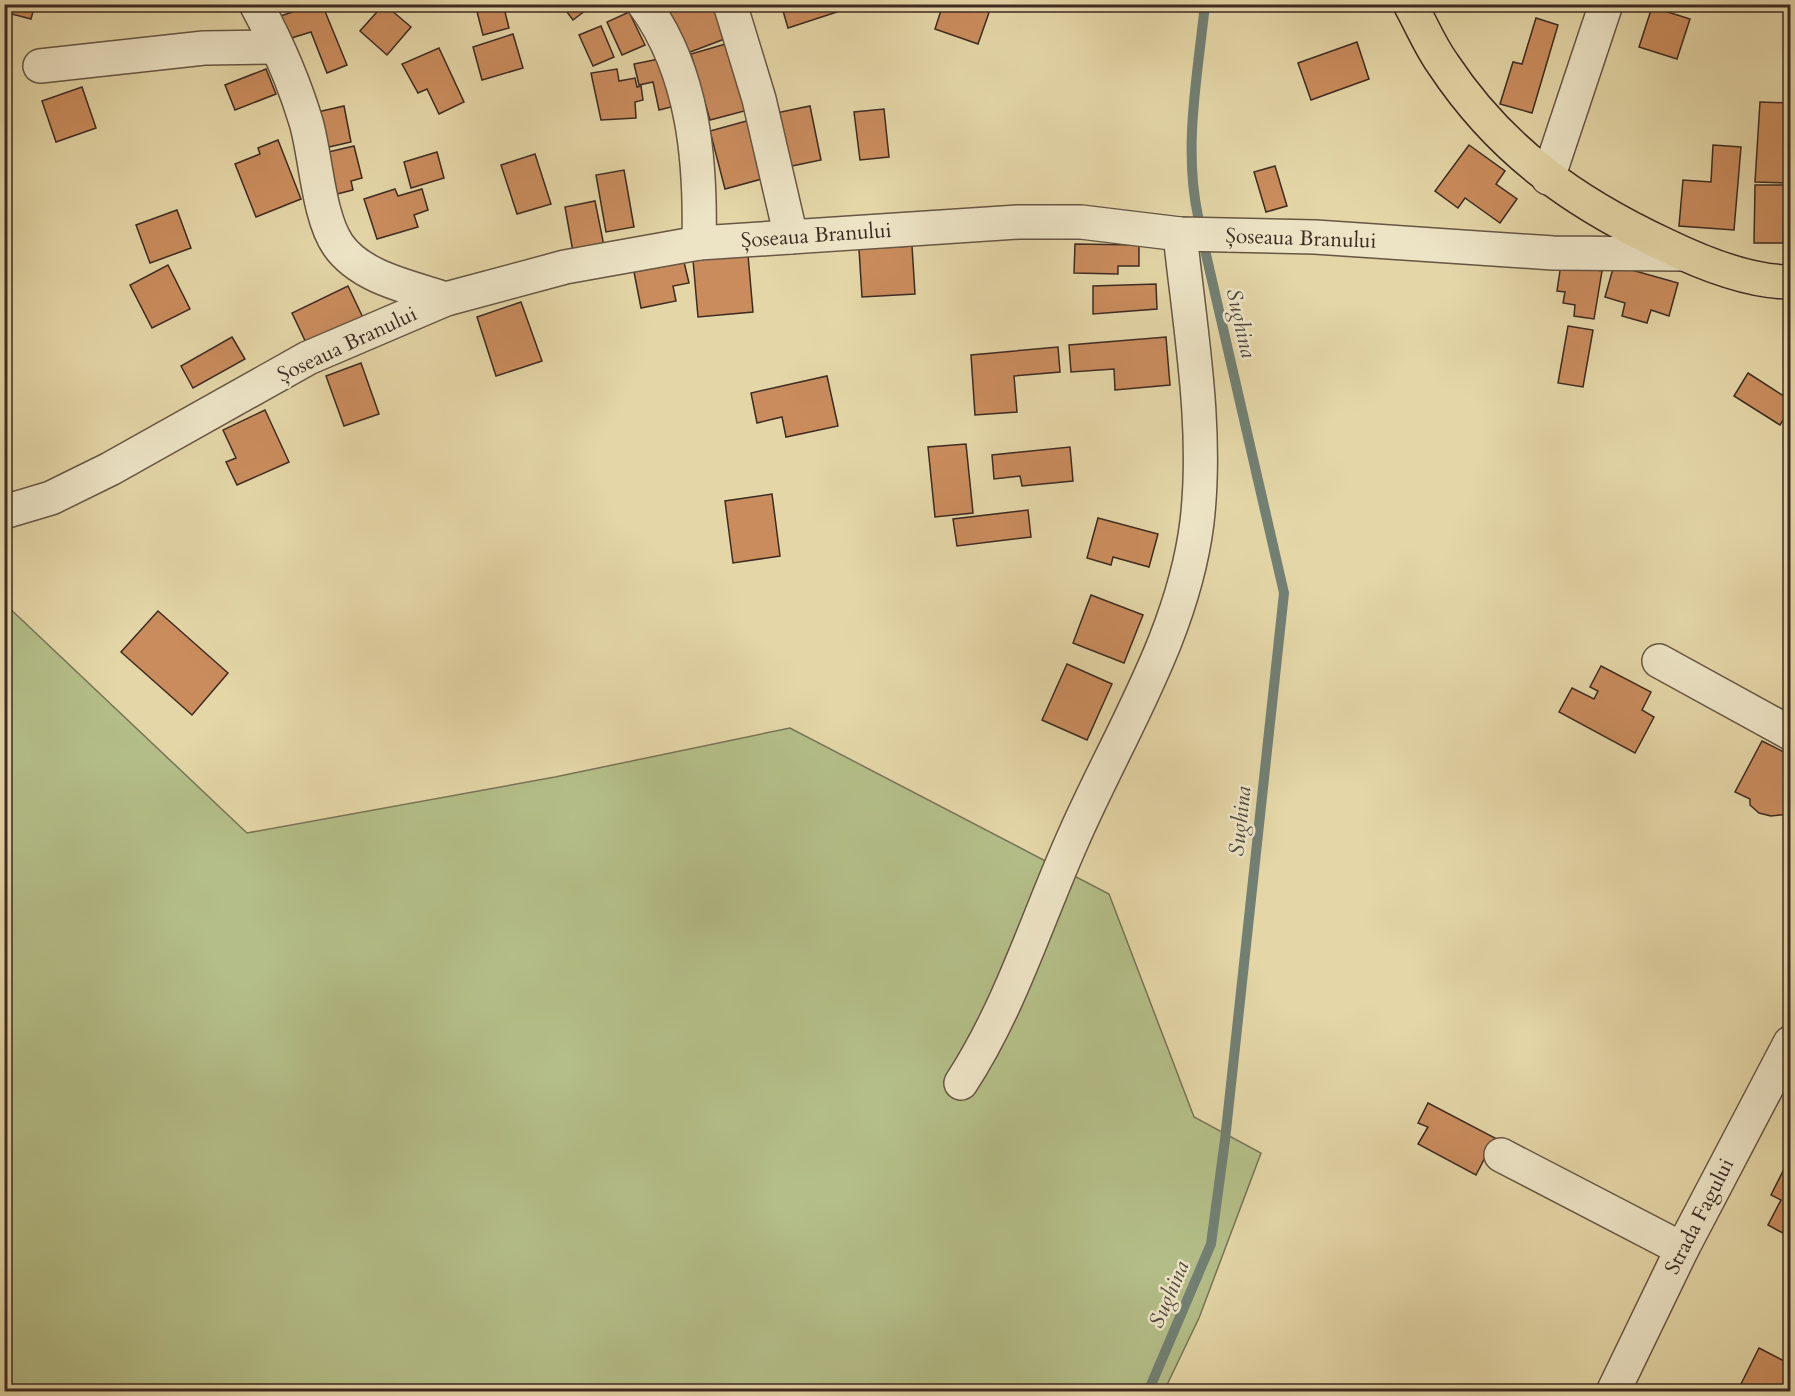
<svg xmlns="http://www.w3.org/2000/svg" width="1795" height="1396" viewBox="0 0 1795 1396" font-family="Cardo,serif">
  <style>
    .green { fill: #b4be88; stroke: #787455; stroke-width: 1.5 }
    .lines { fill: none; stroke-linecap: round; stroke-linejoin: round }
    .stream { stroke: #728074; stroke-width: 10 }
    .building { fill: #ca8c5d; stroke: #3d2b22; stroke-width: 1.5 }
    .minor-casing { stroke: #675643; stroke-width: 36 }
    .major-casing { stroke: #3d2b22; stroke-width: 36 }
    .minor { stroke: #ede4c6; stroke-width: 33 }
    .major { stroke: #e4d6a7; stroke-width: 33 }
    .labels { text-anchor: middle; stroke-width: 5; stroke-linejoin: round; paint-order: stroke }
    .street-label { font-size: 21px; fill: #3d2b22; stroke: #ede4c6 }
    .water-label { font-size: 22px; font-style: italic; fill: #4f473d; stroke: #ede4c6 }
  </style>
  <rect width="100%" height="100%" fill="#e4d6a7"/>
  <filter id="stains"><feTurbulence type="fractalNoise" baseFrequency=".00333" numOctaves="4"/><feColorMatrix values="0 0 0 0 .2 0 0 0 0 .09 0 0 0 0 .02 0 0 0 .5 -.17"/></filter>
  <radialGradient id="worn" r=".72"><stop offset=".6" stop-color="#630" stop-opacity="0"/><stop offset="1" stop-color="#630" stop-opacity=".3"/></radialGradient>
  <polygon class="green" points="4,603 247,833 555,777 790,728 1109,894 1194,1117 1261,1153 1199,1318 1164,1391 5,1391"/>
  <g class="lines">
    <g class="stream">
      <path d="M1198 216C1183 147 1198 73 1205 4"/>
      <polyline points="1148,1392 1211,1244 1225,1140 1284,593 1205,250"/>
    </g>
  </g>
  <g class="building">
    <polygon points="4,4 35,4 31,19 4,12"/>
    <polygon points="315,4 322,4 347,65 327,73 311,32 285,40 275,18"/>
    <polygon points="384,4 411,27 387,55 360,31"/>
    <polygon points="475,4 503,4 509,28 483,35"/>
    <polygon points="561,4 594,4 573,20"/>
    <polygon points="668,4 700,4 702,10 718,4 735,35 677,57 659,8"/>
    <polygon points="781,4 847,4 849,8 788,28"/>
    <polygon points="943,4 992,4 978,44 935,29"/>
    <polygon points="1652,7 1690,19 1677,59 1639,47"/>
    <polygon points="629,12 645,45 622,55 607,22"/>
    <polygon points="1536,18 1558,25 1532,113 1500,104 1513,62 1522,64"/>
    <polygon points="601,26 614,57 593,66 579,35"/>
    <polygon points="513,34 523,68 482,80 473,47"/>
    <polygon points="1357,42 1369,79 1311,100 1298,63"/>
    <polygon points="729,43 748,110 710,120 691,54"/>
    <polygon points="439,48 464,102 439,114 427,89 418,93 402,64"/>
    <polygon points="664,58 675,106 659,110 653,82 639,85 634,64"/>
    <polygon points="266,69 276,94 235,110 225,85"/>
    <polygon points="617,69 619,81 635,78 637,87 641,86 643,100 635,102 636,118 601,120 591,73"/>
    <polygon points="82,87 96,128 56,142 42,101"/>
    <polygon points="1760,102 1790,103 1788,183 1755,182"/>
    <polygon points="344,106 351,142 320,149 313,113"/>
    <polygon points="810,106 821,160 787,167 776,113"/>
    <polygon points="884,109 889,157 860,160 854,112"/>
    <polygon points="754,119 769,177 725,189 710,131"/>
    <polygon points="278,140 301,199 256,217 235,164 260,154 258,148"/>
    <polygon points="1469,145 1505,171 1496,184 1517,199 1500,223 1465,198 1458,208 1435,191"/>
    <polygon points="1713,145 1741,147 1734,230 1679,226 1683,180 1711,182"/>
    <polygon points="354,146 362,178 351,181 353,190 333,195 324,153"/>
    <polygon points="437,152 444,178 411,188 404,162"/>
    <polygon points="535,154 551,204 517,214 501,165"/>
    <polygon points="1275,166 1287,206 1266,212 1254,172"/>
    <polygon points="624,170 634,227 606,232 596,175"/>
    <polygon points="1755,185 1784,185 1783,243 1754,243"/>
    <polygon points="395,189 398,196 422,189 428,210 414,215 418,227 377,239 364,199"/>
    <polygon points="595,201 604,246 573,252 565,207"/>
    <polygon points="177,210 191,248 150,263 136,225"/>
    <polygon points="1075,244 1139,245 1139,266 1118,266 1118,274 1074,273"/>
    <polygon points="912,246 915,294 862,297 859,249"/>
    <polygon points="748,255 753,312 698,317 693,260"/>
    <polygon points="684,262 689,283 673,286 676,301 641,308 634,272"/>
    <polygon points="1561,264 1602,271 1594,319 1574,316 1575,305 1563,303 1565,292 1557,291"/>
    <polygon points="168,265 190,309 152,328 130,285"/>
    <polygon points="1614,265 1678,283 1669,316 1651,310 1647,323 1622,316 1625,303 1605,297"/>
    <polygon points="1156,284 1157,309 1093,314 1093,286"/>
    <polygon points="348,286 365,322 309,349 292,313"/>
    <polygon points="521,302 542,361 496,376 477,317"/>
    <polygon points="1568,326 1593,330 1583,387 1558,383"/>
    <polygon points="232,337 245,359 193,388 181,366"/>
    <polygon points="1166,337 1170,385 1115,390 1114,369 1071,372 1069,345"/>
    <polygon points="1058,347 1060,372 1014,376 1017,412 975,415 971,355"/>
    <polygon points="361,363 379,414 344,426 326,376"/>
    <polygon points="1748,373 1790,400 1790,409 1780,425 1734,396"/>
    <polygon points="827,376 838,426 786,437 782,417 757,423 751,393"/>
    <polygon points="265,410 289,462 237,485 226,462 236,458 223,430"/>
    <polygon points="966,444 973,513 935,517 928,447"/>
    <polygon points="1070,447 1073,481 1022,486 1020,476 994,479 992,455"/>
    <polygon points="772,494 780,556 733,563 725,501"/>
    <polygon points="1028,510 1031,537 957,546 953,519"/>
    <polygon points="1098,518 1158,534 1149,567 1113,557 1111,565 1087,558"/>
    <polygon points="1091,595 1143,615 1124,663 1073,643"/>
    <polygon points="158,611 228,673 192,715 121,652"/>
    <polygon points="1067,664 1112,684 1087,740 1042,720"/>
    <polygon points="1601,666 1651,692 1642,710 1654,717 1635,753 1559,712 1572,688 1594,699 1598,691 1590,687"/>
    <polygon points="1762,741 1790,755 1790,814 1771,816 1759,813 1750,805 1750,799 1735,792"/>
    <polygon points="1428,1103 1495,1138 1476,1175 1418,1144 1428,1127 1418,1123"/>
    <polygon points="1790,1157 1790,1237 1768,1225 1781,1200 1771,1195"/>
    <polygon points="1759,1348 1790,1364 1790,1392 1737,1392"/>
  </g>
  <g class="lines">
    <g class="minor-casing">
      <g id="minor">
        <path d="M256 4C276 41 294 82 306 122 316 156 318 216 338 245 361 278 410 287 446 299"/>
        <path d="M644 4C694 73 701 161 699 243"/>
        <polyline points="730,4 759,99 791,237"/>
        <polyline points="40,66 204,48 276,47"/>
        <polyline points="1548,178 1606,4"/>
        <polyline points="4,512 51,498 110,469 308,358 446,299 565,267 699,243 1018,222 1081,222 1180,234 1315,237 1553,253 1683,254"/>
        <polyline points="1659,661 1790,733"/>
        <path d="M961 1083C1010 1008 1036 922 1072 841 1117 737 1183 637 1197 522 1208 427 1190 329 1180 234"/>
        <polyline points="1501,1155 1682,1249"/>
        <polyline points="1613,1392 1682,1249 1790,1043"/>
      </g>
    </g>
    <g class="major-casing">
      <path id="major" d="M1410 4C1421 24 1430 46 1443 64 1500 150 1573 202 1665 245 1702 263 1749 282 1790 282"/>
    </g>
    <use href="#minor" class="minor"/>
    <use href="#major" class="major"/>
  </g>
  <g class="labels">
    <g class="street-label">
      <text transform="translate(816 235) rotate(-4)" y="7">Șoseaua Branului</text>
      <text transform="translate(1301 238) rotate(2)" y="7">Șoseaua Branului</text>
      <text transform="translate(347 344) rotate(-25)" y="7">Șoseaua Branului</text>
      <text transform="translate(1699 1216) rotate(-63)" y="7">Strada Fagului</text>
    </g>
    <g class="water-label">
      <text transform="translate(1242 323) rotate(77)" y="8">Sughina</text>
      <text transform="translate(1239 821) rotate(-84)" y="8">Sughina</text>
      <text transform="translate(1168 1294) rotate(-67)" y="8">Sughina</text>
    </g>
  </g>
  <rect width="1795" height="1396" fill="none" stroke="#e4d6a7" stroke-width="24"/>
  <rect x="6" y="6" width="1783" height="1384" fill="none" stroke="#3d2b22" stroke-width="3"/>
  <rect x="12" y="12" width="1771" height="1372" fill="none" stroke="#3d2b22" stroke-width="1.5"/>
  <rect width="100%" height="100%" filter="url(#stains)"/>
  <rect width="100%" height="100%" fill="url(#worn)"/>
</svg>
